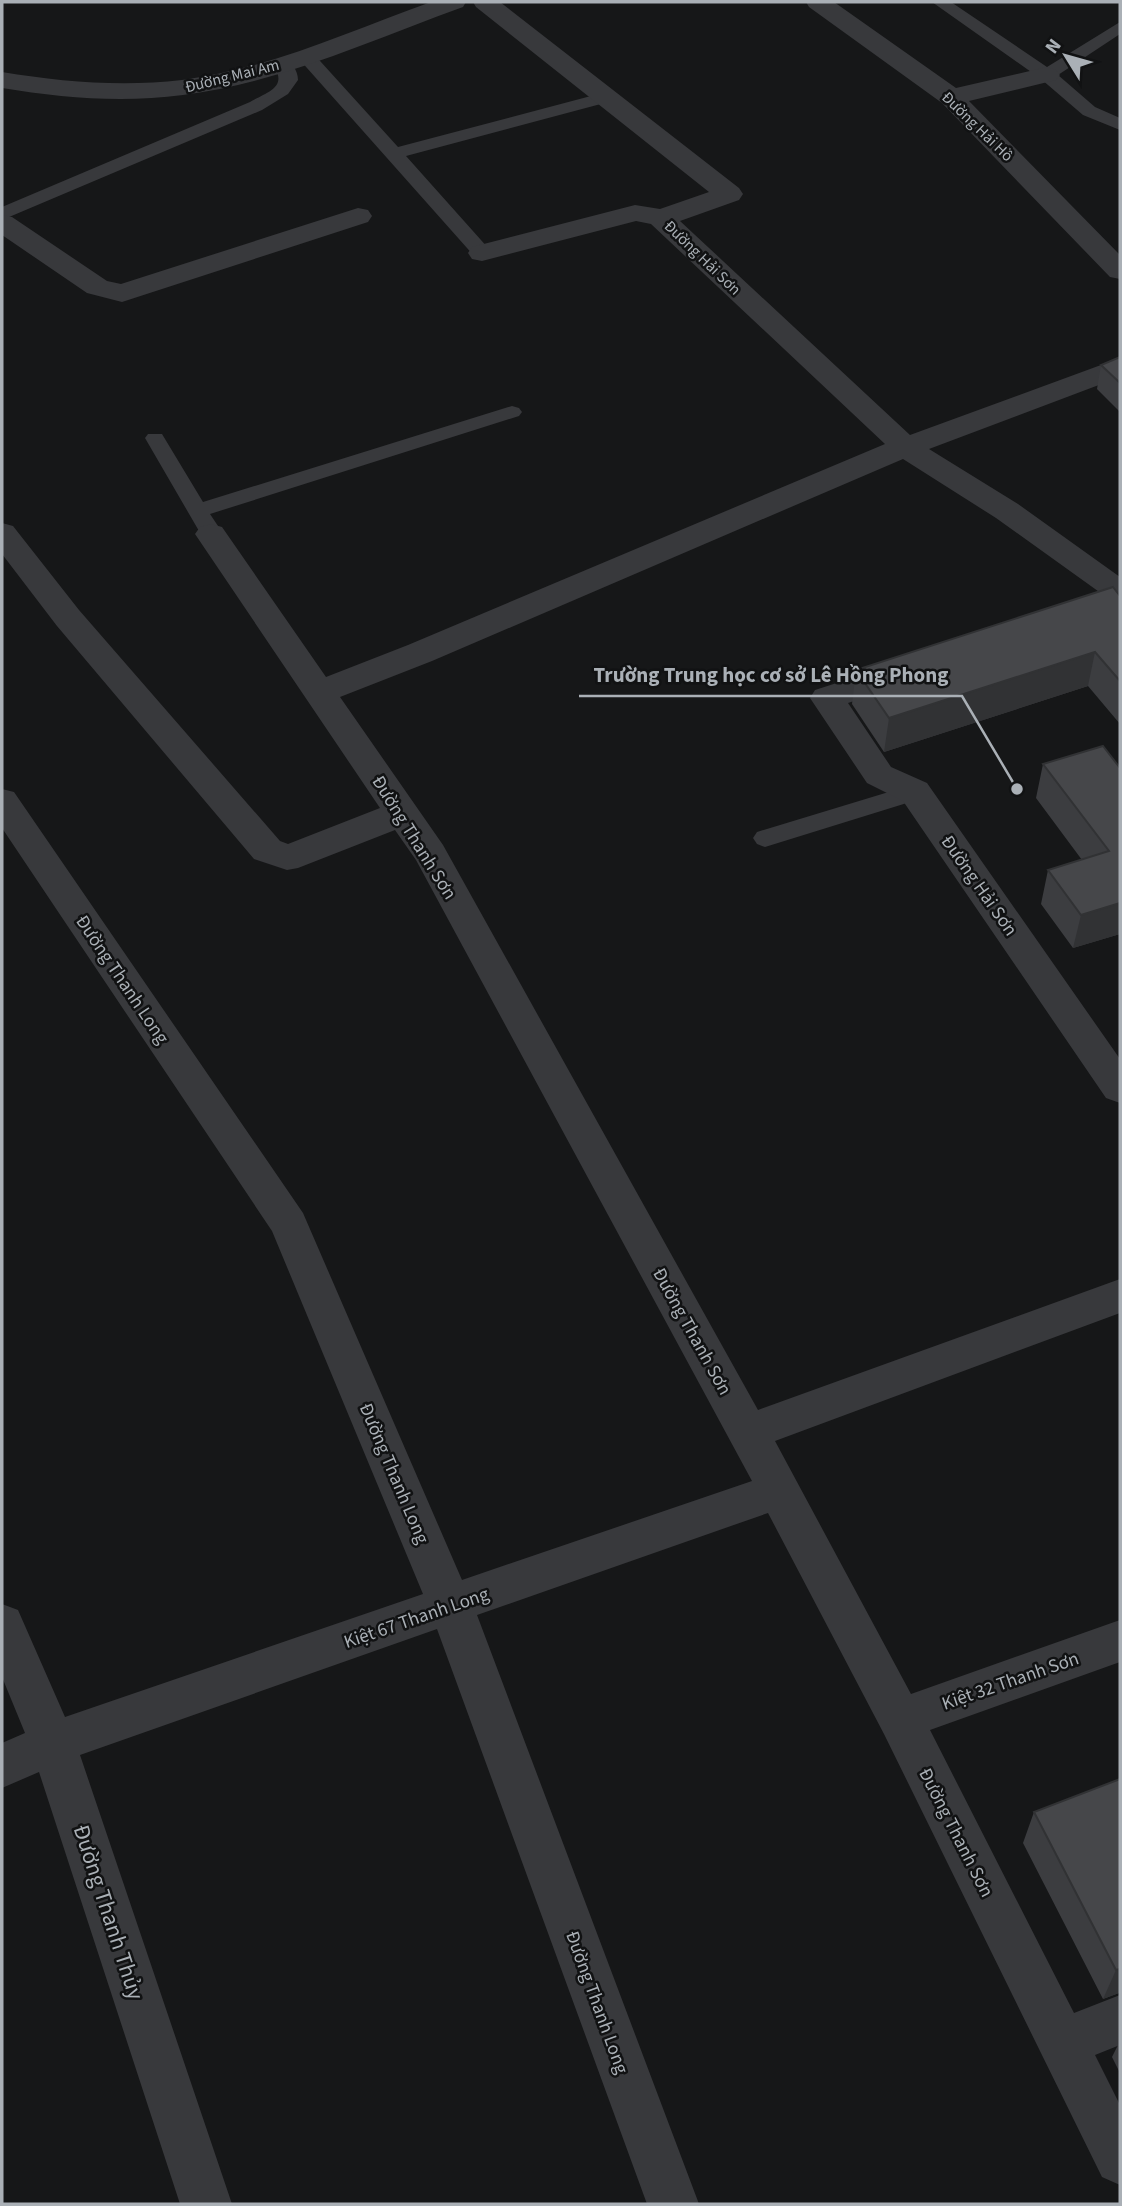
<svg xmlns="http://www.w3.org/2000/svg" width="1122" height="2206" viewBox="0 0 1122 2206" font-family="'Source Sans 3',sans-serif">
  <style>
    .lines { fill: none; stroke-linecap: round; stroke-linejoin: round }
    .service { fill: #38393c; fill-rule: evenodd }
    .minor { fill: #38393c; fill-rule: evenodd }
    .wall { fill: #3c3d40 }
    .shaded-wall { fill: #313234 }
    .building { fill: #46474a; stroke: #313234; stroke-width: 2 }
    .labels { text-anchor: middle; stroke-width: 5; stroke-linejoin: round; paint-order: stroke }
    .far-street-label { font-size: 16px; fill: #aab0b6; stroke: #111213 }
    .street-label { font-size: 19px; fill: #aab0b6; stroke: #111213 }
    .near-street-label { font-size: 23px; fill: #aab0b6; stroke: #111213 }
    .leader { fill: none; stroke: #aab0b6; stroke-width: 2.5 }
    .callout-dot { fill: #aab0b6; stroke: #111213; stroke-width: 2.5 }
    .callout-label { font-size: 21px; text-anchor: middle; font-weight: bold; fill: #aab0b6; stroke: #111213; stroke-width: 5; stroke-linejoin: round; paint-order: stroke }
  </style>
  <rect width="100%" height="100%" fill="#161718"/>
  <g class="lines">
    <g class="service">
      <polygon points="932,2 951,2 1047,67 1120,22 1120,34 1058,75 1095,107 1120,118 1120,130 1083,115 1041,79"/>
      <polygon points="305,50 311,51 398,147 606,92 615,97 612,101 406,156 489,249 492,253 482,259 475,257 299,59 296,55"/>
      <path d="M281 58C291 60 298 70 298 80L288 94 262 110 2 220V207L250 102C269 91 289 87 272 63Z"/>
      <polygon points="512,406 519,408 522,412 519,416 210,514 218,526 215,531 199,531 145,438 148,434 162,434 203,502"/>
      <polygon points="915,784 923,786 927,792 923,798 765,847 757,844 753,838 757,832"/>
    </g>
    <g class="minor">
      <path d="M431 2H466L463 7C371 40 280 83 183 95 122 103 62 98 2 88V72C62 82 122 87 182 80 269 69 350 31 431 2Z"/>
      <polygon points="473,2 500,2 739,188 743,194 739,200 680,221 910,435 1120,358 1120,377 929,449 1018,504 1120,577 1120,602 1109,599 996,518 903,459 432,661 340,697 443,845 758,1410 1120,1279 1120,1313 775,1441 911,1694 1120,1620 1120,1662 930,1730 1074,2013 1120,1995 1120,2045 1095,2055 1120,2105 1120,2185 1102,2177 884,1734 768,1513 477,1615 699,2204 647,2204 437,1629 80,1755 232,2204 180,2204 39,1772 2,1788 2,1743 25,1733 2,1677 2,1604 18,1610 65,1717 423,1594 272,1231 2,828 2,789 14,792 303,1213 462,1580 752,1481 416,860 395,830 298,868 287,870 254,859 57,626 2,554 2,523 13,526 79,610 280,841 288,844 380,808 195,534 200,527 211,524 222,527 326,677 408,645 885,444 651,224 636,221 482,261 472,259 468,253 472,247 635,205 660,209 709,192 476,7"/>
      <polygon points="806,2 834,2 956,88 1047,67 1056,70 1060,75 1056,80 969,101 1120,255 1120,279 1110,277 942,103 809,7"/>
      <polygon points="358,208 368,210 372,216 368,222 122,302 87,293 2,235 2,215 12,217 107,281 121,284"/>
      <polygon points="905,661 917,664 922,672 917,680 848,703 891,767 927,783 1120,1059 1120,1103 1106,1098 903,801 867,783 810,698 815,690"/>
    </g>
  </g>
  <g class="wall">
    <polygon points="1120,357 1120,412 1097,389 1101,365"/>
    <polygon points="1120,596 1120,724 1088,686 884,752 852,704 856,670"/>
    <polygon points="1103,746 1120,934 1073,948 1041,904 1048,870 1082,860 1036,798 1043,764"/>
    <polygon points="1120,1779 1120,1993 1119,1993 1103,1999 1023,1843 1034,1812"/>
    <polygon points="1120,2041 1120,2073 1112,2057"/>
  </g>
  <g class="shaded-wall">
    <polygon points="1095,652 1088,686 884,752 889,718"/>
    <polygon points="1120,903 1120,934 1073,948 1081,915"/>
    <polygon points="1120,1969 1120,1990 1119,1993 1103,1999 1116,1970"/>
  </g>
  <g class="building">
    <polygon points="1120,357 1120,383 1101,365"/>
    <polygon points="1113,587 1120,596 1120,681 1095,652 889,718 856,670"/>
    <polygon points="1103,746 1120,768 1120,903 1081,915 1048,870 1109,851 1043,764"/>
    <polygon points="1120,1779 1120,1969 1116,1970 1034,1812"/>
  </g>
  <g class="labels">
    <g class="far-street-label">
      <text transform="translate(232 75) rotate(-14)" y="6">Đường Mai Am</text>
      <text transform="translate(978 126) rotate(44)" y="6">Đường Hải Hồ</text>
      <text transform="translate(703 257) rotate(44)" y="6">Đường Hải Sơn</text>
    </g>
    <g class="street-label">
      <text transform="translate(415 837) rotate(58)" y="7">Đường Thanh Sơn</text>
      <text transform="translate(980 885) rotate(55)" y="7">Đường Hải Sơn</text>
      <text transform="translate(123 979) rotate(56)" y="7">Đường Thanh Long</text>
      <text transform="translate(693 1331) rotate(61)" y="7">Đường Thanh Sơn</text>
      <text transform="translate(395 1473) rotate(67)" y="7">Đường Thanh Long</text>
      <text transform="translate(416 1617) rotate(-19)" y="7">Kiệt 67 Thanh Long</text>
      <text transform="translate(1010 1680) rotate(-19)" y="7">Kiệt 32 Thanh Sơn</text>
      <text transform="translate(957 1832) rotate(63)" y="7">Đường Thanh Sơn</text>
      <text transform="translate(598 2002) rotate(70)" y="7">Đường Thanh Long</text>
    </g>
    <g class="near-street-label">
      <text transform="translate(109 1912) rotate(72)" y="8">Đường Thanh Thủy</text>
    </g>
  </g>
  <path class="leader" d="M1017 789L962 696H579"/>
  <circle class="callout-dot" cx="1017" cy="789" r="7"/>
  <g class="callout-label">
    <text x="771" y="682">Trường Trung học cơ sở Lê Hồng Phong</text>
  </g>
  <rect width="1122" height="2206" fill="none" stroke="#aab0b6" stroke-width="7"/>
  <g transform="translate(1066 56) rotate(307)" stroke="#111213" stroke-width="5" paint-order="stroke">
  <path d="M0-5L12 26L0 18L-12 26Z" fill="#aab0b6"/>
  <text y="-10" font-size="19" font-weight="bold" text-anchor="middle" fill="#aab0b6">N</text>
  </g>
</svg>
